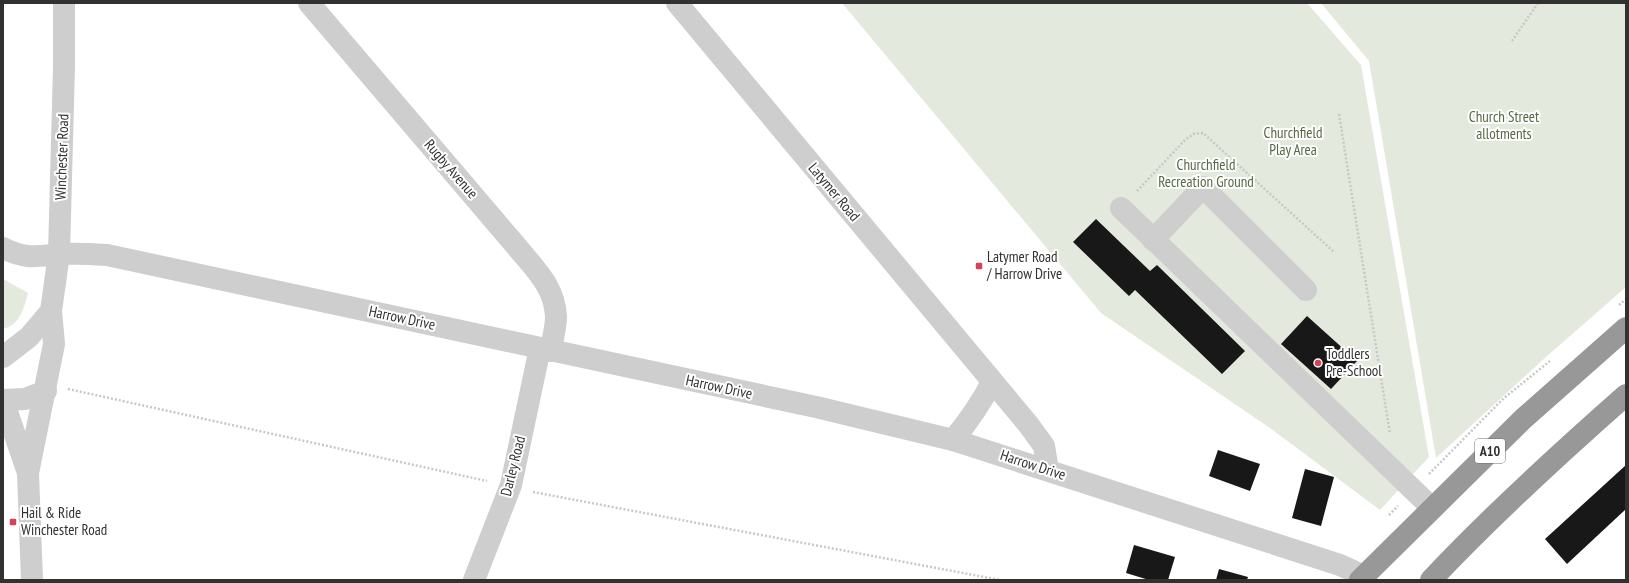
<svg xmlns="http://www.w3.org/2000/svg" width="1629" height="583" viewBox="0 0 1629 583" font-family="'PT Sans Narrow',sans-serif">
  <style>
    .green { fill: #e4e9dd }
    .building { fill: #181818 }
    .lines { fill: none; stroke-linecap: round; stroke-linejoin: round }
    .path { stroke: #c8c8c8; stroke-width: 2.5; stroke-dasharray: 2 2; stroke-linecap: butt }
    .minor { stroke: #cecece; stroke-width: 22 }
    .highway { stroke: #989898; stroke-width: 22 }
    .poi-dot { fill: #d84257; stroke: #fff; stroke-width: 1.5 }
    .labels { text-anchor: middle; stroke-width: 4; stroke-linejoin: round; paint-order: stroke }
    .shield { fill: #fff; stroke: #6f6f6f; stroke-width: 1 }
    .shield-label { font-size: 14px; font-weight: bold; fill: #313131 }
    .park-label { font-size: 15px; fill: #566941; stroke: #fff }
    .street-label { font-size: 15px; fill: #313131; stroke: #fff }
    .poi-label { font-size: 15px; fill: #313131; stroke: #fff; text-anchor: start }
  </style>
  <rect width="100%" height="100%" fill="#fff"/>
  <g class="green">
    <polygon points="842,3 1307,3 1361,65 1429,457 1380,510 1270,428 1101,313"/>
    <polygon points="1321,3 1626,3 1626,287 1546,357 1436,458 1369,61"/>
    <path d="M3 279 28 293C24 308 20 325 3 329Z"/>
  </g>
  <g class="building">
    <polygon points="1096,219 1150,271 1157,265 1245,351 1222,374 1135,290 1129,296 1073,242"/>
    <polygon points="1307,316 1357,361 1331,389 1281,344"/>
    <polygon points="1218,450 1260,464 1250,491 1209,476"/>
    <polygon points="1626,465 1626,509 1567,564 1545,539"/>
    <polygon points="1305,469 1334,477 1321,526 1292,518"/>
    <polygon points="1134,545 1175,557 1168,580 1149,580 1126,573"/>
    <polygon points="1219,569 1248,577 1247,580 1216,580"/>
  </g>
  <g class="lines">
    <g class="path">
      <polyline points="1512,41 1538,3"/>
      <polyline points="1339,114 1390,434"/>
      <polyline points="1137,191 1185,140 1193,134 1203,133 1334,252"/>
      <polyline points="1619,305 1626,299"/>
      <polyline points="68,389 487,481"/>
      <polyline points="1429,474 1504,398 1550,361"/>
      <polyline points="533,492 1000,580"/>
      <polyline points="1389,515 1398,506"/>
    </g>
    <g class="minor">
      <path d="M309 3 517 247C535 269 555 287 556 317 556 328 552 340 551 351"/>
      <polyline points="677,3 1028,424 1044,446 1048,470"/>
      <polyline points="1121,208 1432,508"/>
      <polyline points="1153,240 1203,187 1306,290"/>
      <path d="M3 248C27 260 36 256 61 254 76 253 92 254 107 255L816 407 953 440 1340 565 1364 576"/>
      <polyline points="3,357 29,337 51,311"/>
      <polyline points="3,400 28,473 32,580"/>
      <polyline points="3,400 25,399 46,391"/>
      <path d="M953 440C968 422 981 403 992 382"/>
      <polyline points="28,473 54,344 51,311 59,254 64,66 64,3"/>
      <polyline points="474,580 511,485 540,348"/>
    </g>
    <g class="highway">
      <polyline points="1360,580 1523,419 1626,328"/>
      <path d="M1431 580C1492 515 1559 454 1626 395"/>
    </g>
  </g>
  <g class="poi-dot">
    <rect x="975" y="262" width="8" height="8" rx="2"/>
    <circle cx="1318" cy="363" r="4"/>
    <rect x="9" y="518" width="8" height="8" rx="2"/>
  </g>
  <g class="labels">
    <rect class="shield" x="1475" y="439" width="30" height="24" rx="3"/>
    <g class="shield-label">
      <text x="1490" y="456">A10</text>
    </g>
    <g class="park-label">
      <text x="1504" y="122">Church Street<tspan x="1504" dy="17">allotments</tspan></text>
      <text x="1293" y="138">Churchfield<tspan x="1293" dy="17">Play Area</tspan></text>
      <text x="1206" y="170">Churchfield<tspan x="1206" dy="17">Recreation Ground</tspan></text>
    </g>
    <g class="street-label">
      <text transform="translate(62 157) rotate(-88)" y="5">Winchester Road</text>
      <text transform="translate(451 169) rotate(49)" y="5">Rugby Avenue</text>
      <text transform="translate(834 192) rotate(50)" y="5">Latymer Road</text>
      <text transform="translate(402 318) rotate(12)" y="5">Harrow Drive</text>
      <text transform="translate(719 387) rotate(12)" y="5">Harrow Drive</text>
      <text transform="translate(1033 465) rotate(18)" y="5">Harrow Drive</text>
      <text transform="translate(513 466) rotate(-76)" y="5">Darley Road</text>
    </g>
    <g class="poi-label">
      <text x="987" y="262">Latymer Road<tspan x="987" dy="17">/ Harrow Drive</tspan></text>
      <text x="1326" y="359">Toddlers<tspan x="1326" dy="17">Pre-School</tspan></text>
      <text x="21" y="518">Hail &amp; Ride<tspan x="21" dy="17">Winchester Road</tspan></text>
    </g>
  </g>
  <rect width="1629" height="583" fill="none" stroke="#313131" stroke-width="8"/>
</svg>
